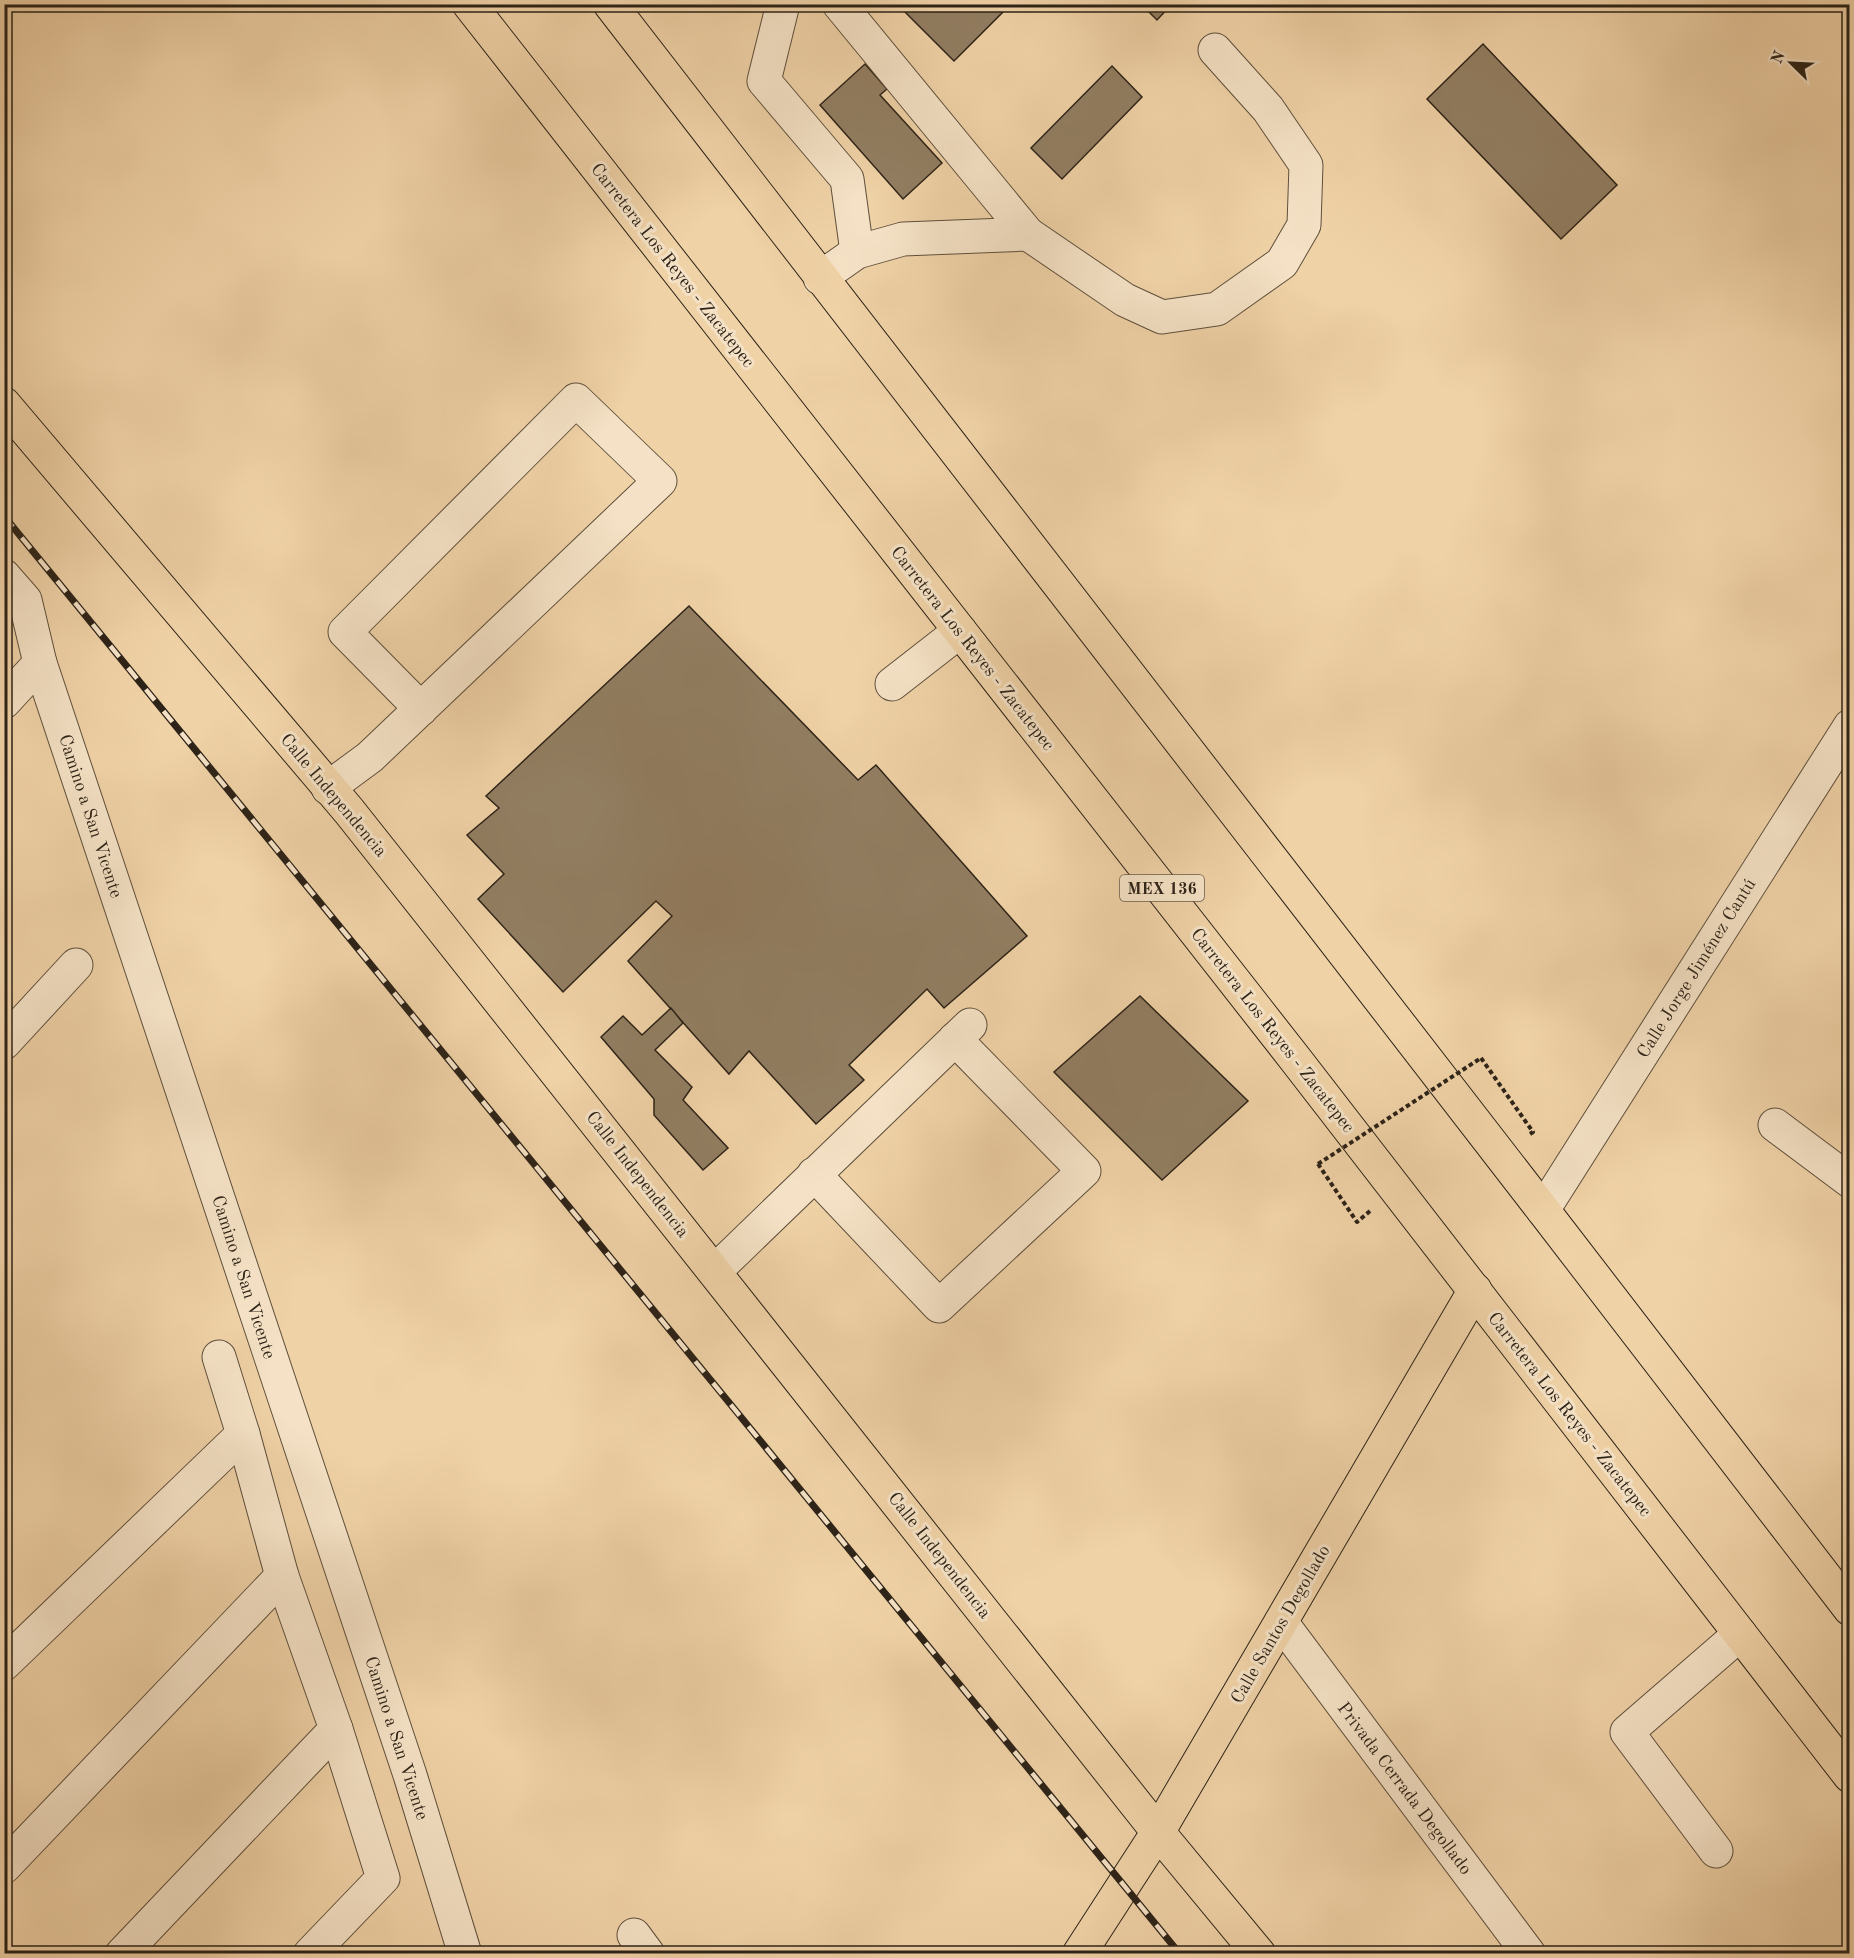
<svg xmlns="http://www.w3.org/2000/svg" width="1854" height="1958" viewBox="0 0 1854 1958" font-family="'Old Standard TT',serif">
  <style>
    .building { fill: #927e62; stroke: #2d2318; stroke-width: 1.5 }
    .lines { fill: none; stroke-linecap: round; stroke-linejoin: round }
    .minor-casing { stroke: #5e4f3c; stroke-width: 35 }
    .major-casing { stroke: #2d2318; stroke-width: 35 }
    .path { stroke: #2d2318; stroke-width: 4; stroke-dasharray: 4.5 3; stroke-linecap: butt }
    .minor { stroke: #f5e2c6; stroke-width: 33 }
    .major { stroke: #f0d2a7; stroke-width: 33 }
    .rail-casing { stroke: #2d2318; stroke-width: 7 }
    .rail { stroke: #f5e2c6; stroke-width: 4.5; stroke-dasharray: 14; stroke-linecap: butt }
    .path-bridge { stroke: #2d2318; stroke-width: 4; stroke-dasharray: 4.5 3; stroke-linecap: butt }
    .labels { text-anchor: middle; stroke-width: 6; stroke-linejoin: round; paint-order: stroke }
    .shield { fill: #f5e2c6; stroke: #695c4c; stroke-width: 1.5 }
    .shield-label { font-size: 16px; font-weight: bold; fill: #2d2318 }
    .street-label { font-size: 18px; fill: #2d2318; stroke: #f5e2c6 }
  </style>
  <rect width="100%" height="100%" fill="#f0d2a7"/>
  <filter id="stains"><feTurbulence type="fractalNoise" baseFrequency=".00333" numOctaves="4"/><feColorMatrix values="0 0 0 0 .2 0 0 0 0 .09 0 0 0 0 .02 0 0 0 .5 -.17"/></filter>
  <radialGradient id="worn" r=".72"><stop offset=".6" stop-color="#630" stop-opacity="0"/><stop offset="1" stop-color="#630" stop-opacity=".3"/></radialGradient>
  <g class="building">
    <polygon points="897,4 1011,4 954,61"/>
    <polygon points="1141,4 1172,4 1157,20"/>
    <polygon points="1483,44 1617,185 1561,239 1427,99"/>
    <polygon points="865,64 887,89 880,95 942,163 903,199 820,105"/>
    <polygon points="1112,66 1142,97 1062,179 1031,148"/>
    <polygon points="689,606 858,780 876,765 1027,936 944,1008 927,989 849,1065 864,1080 816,1124 749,1051 729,1074 628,961 672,916 656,901 563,992 478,899 504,874 467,835 499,808 486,796"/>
    <polygon points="1140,996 1248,1101 1162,1180 1054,1072"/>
    <polygon points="671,1008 683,1023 655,1050 692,1087 683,1100 728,1148 703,1170 654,1115 654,1099 601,1037 623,1016 642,1035"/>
  </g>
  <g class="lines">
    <g class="minor-casing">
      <g id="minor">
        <polyline points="783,4 764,81 847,179 857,252"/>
        <polyline points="839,4 1028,234 1125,300 1162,317 1217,309 1282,263 1304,225 1306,165 1268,109 1215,50"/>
        <polyline points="820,278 857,252 903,239 1028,234"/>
        <polyline points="4,576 25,600 40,663 410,1775 465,1954"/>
        <polyline points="892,684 960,631"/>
        <polyline points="4,702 40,663"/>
        <polyline points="328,788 370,757 660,481 576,400 345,632 421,709"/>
        <polyline points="4,1043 76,965"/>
        <polyline points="1775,1125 1850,1181"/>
        <polyline points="814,1174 939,1306 1084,1171 955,1039"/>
        <polyline points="1543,1210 1850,726"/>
        <polyline points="715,1271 970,1025"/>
        <polyline points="219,1357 243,1434 282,1576 336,1729 383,1878 310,1954"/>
        <polyline points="1281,1622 1529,1954"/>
        <polyline points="4,1664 243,1434"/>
        <polyline points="1716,1851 1627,1732 1740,1634"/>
        <polyline points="4,1867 282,1576"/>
        <polyline points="634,1935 648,1954"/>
        <polyline points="122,1954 336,1729"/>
      </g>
    </g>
    <g class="major-casing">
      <g id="major">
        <polyline points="469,4 1296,1060 1850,1776"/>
        <polyline points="610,4 1543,1210 1850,1609"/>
        <polyline points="4,404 349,811 1158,1832 1259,1954"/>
        <polyline points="1079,1954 1158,1832 1475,1290"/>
      </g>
    </g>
    <g class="path">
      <polyline points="1481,1058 1533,1132 1530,1134"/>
      <polyline points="1318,1164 1357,1222 1370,1211"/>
    </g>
    <use href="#minor" class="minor"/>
    <use href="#major" class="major"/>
    <g class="rail-casing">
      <polyline id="rail" points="4,516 1180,1954"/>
    </g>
    <use href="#rail" class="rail"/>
    <polyline class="path-bridge" points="1318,1164 1481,1058"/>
  </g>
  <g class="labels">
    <rect class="shield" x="1120" y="875" width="84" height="26" rx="4.5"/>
    <g class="shield-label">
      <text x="1162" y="894">MEX 136</text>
    </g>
    <g class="street-label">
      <text transform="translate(673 265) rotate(52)" y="6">Carretera Los Reyes - Zacatepec</text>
      <text transform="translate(973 648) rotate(52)" y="6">Carretera Los Reyes - Zacatepec</text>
      <text transform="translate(334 795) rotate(50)" y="6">Calle Independencia</text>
      <text transform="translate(91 816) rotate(72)" y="6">Camino a San Vicente</text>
      <text transform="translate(1696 968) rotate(-58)" y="6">Calle Jorge Jiménez Cantú</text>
      <text transform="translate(1273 1030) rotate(52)" y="6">Carretera Los Reyes - Zacatepec</text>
      <text transform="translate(638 1174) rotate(52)" y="6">Calle Independencia</text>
      <text transform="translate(244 1277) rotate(72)" y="6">Camino a San Vicente</text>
      <text transform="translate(1570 1414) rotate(52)" y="6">Carretera Los Reyes - Zacatepec</text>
      <text transform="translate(940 1555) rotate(52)" y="6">Calle Independencia</text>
      <text transform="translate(1280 1624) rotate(-60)" y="6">Calle Santos Degollado</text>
      <text transform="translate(397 1738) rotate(72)" y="6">Camino a San Vicente</text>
      <text transform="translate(1405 1788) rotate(53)" y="6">Privada Cerrada Degollado</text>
    </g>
  </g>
  <rect width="1854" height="1958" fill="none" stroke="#f0d2a7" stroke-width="24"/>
  <rect x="6" y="6" width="1842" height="1946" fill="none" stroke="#2d2318" stroke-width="3"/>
  <rect x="12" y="12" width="1830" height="1934" fill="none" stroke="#2d2318" stroke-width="1.5"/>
  <g transform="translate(1791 63) rotate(294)" stroke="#f5e2c6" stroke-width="4.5" paint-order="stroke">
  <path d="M0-4.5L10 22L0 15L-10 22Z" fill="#2d2318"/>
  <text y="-9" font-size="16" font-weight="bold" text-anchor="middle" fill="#2d2318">N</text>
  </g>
  <rect width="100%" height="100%" filter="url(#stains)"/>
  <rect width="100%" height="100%" fill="url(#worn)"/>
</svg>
